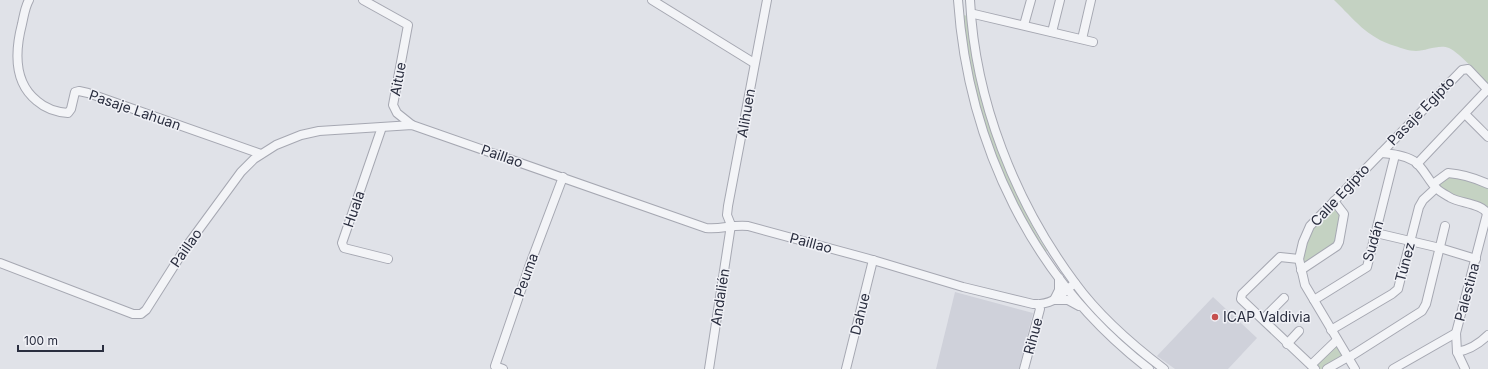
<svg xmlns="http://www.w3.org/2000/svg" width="1488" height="369" viewBox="0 0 1488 369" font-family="Inter,sans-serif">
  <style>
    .built { fill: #cfd1da }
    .green { fill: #c4d2c2 }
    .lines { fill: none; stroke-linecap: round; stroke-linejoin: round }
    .minor-casing { stroke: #a6a8b2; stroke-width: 10 }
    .minor { stroke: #f3f4f7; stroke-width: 8 }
    .poi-dot { fill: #c54f4e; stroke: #f0f1f6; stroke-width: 1.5 }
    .labels { text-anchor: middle; stroke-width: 3; stroke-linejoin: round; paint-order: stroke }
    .street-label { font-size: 14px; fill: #2a2e3f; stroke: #f0f1f6 }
    .poi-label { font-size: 14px; fill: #2a2e3f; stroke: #f0f1f6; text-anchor: start }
  </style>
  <rect width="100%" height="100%" fill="#e0e2e8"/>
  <g class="built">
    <polygon points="955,292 1033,313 1019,369 936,369"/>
    <polygon points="1213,297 1257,338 1228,369 1175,369 1157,356"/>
  </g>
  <g class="green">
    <path d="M1334 0H1488V84C1478 74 1461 54 1449 48 1439 44 1426 51 1416 51 1408 51 1402 48 1395 46 1366 37 1355 20 1334 0Z"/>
    <path d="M964 15 967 16C973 85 994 150 1025 211 1032 225 1038 238 1047 251L1045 252C1019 209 994 163 981 113 973 82 968 49 963 17Z"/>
    <polygon points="1452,175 1488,186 1488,210 1457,198 1437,186 1438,181"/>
    <path d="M1333 206 1340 211 1336 245 1304 265C1299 240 1317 223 1333 206Z"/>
    <polygon points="1337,345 1344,355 1322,369 1317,369 1315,365"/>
  </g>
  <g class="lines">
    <g class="minor-casing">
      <g id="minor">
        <path d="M29 0C25 7 24 15 22 24 15 51 13 82 37 101 46 109 56 112 68 113L71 109 75 92 79 91 88 93 261 154"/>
        <polyline points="363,0 408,25 393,105 397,113 412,125"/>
        <polyline points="652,0 754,63"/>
        <path d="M958 0C968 145 1033 280 1149 369"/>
        <path d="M970 0C975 101 1015 202 1075 283 1099 316 1131 344 1164 369"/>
        <polyline points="974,14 1093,42"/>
        <polyline points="1024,25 1031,0"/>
        <polyline points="1052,32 1060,0"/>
        <polyline points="1082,39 1091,0"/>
        <polyline points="1465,114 1488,137"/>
        <polyline points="382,127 342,243 344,248 388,259"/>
        <path d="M1381 153C1392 154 1404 155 1414 161 1423 167 1428 180 1436 188 1440 192 1446 195 1451 198 1460 203 1484 204 1487 214"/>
        <polyline points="1417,164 1487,90"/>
        <path d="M1433 184 1448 173C1462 174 1475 178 1488 184"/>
        <polyline points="1376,233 1440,248 1476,259"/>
        <polyline points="1299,259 1280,257 1242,294 1241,299 1315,369"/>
        <path d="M0 263 133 314H141L146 310 186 247 241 172 254 159 276 145 301 135 319 131 412 125 706 228C720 230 733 224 748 226L873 260 963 287 1033 304C1054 305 1060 295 1075 283"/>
        <polyline points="1301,270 1337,246 1339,242 1344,214 1334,201"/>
        <polyline points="1059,278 1059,290 1054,300 1068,300 1079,306"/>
        <polyline points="1314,300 1367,267 1395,155"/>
        <polyline points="1263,319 1284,298"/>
        <polyline points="1331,330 1392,294 1398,289 1419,207 1423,200 1436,188"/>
        <polyline points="1287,344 1299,331"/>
        <path d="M1457 352C1469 350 1480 343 1488 335"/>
        <polyline points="1348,358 1422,311 1426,304 1445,226"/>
        <polyline points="1311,365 1337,340"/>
        <polyline points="503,369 495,366 529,267 563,177"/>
        <polyline points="709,369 731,225 727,215 728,206 767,0"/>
        <polyline points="846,369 873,260"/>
        <polyline points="1024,369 1040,309 1038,304"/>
        <polyline points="1327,369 1348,357"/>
        <polyline points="1355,369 1305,285 1299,259 1303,242 1310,226 1462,70 1468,69 1488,90"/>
        <polyline points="1393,369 1456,333"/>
        <polyline points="1465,369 1457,352 1456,333 1487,214"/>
      </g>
    </g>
    <use href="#minor" class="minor"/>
  </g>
  <circle class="poi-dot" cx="1215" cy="317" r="4"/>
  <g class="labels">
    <g class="street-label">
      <text transform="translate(398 79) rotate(-79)" y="5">Aitue</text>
      <text transform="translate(135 110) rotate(19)" y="5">Pasaje Lahuan</text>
      <text transform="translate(1421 111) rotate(-46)" y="5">Pasaje Egipto</text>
      <text transform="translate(746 113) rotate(-80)" y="5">Alihuen</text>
      <text transform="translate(502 156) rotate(19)" y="5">Paillao</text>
      <text transform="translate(1340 195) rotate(-47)" y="5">Calle Egipto</text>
      <text transform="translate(354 209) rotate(-71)" y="5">Huala</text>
      <text transform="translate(1373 241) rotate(-74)" y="5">Sudán</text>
      <text transform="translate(811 243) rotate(15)" y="5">Paillao</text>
      <text transform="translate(186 248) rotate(-55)" y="5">Paillao</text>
      <text transform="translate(1405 262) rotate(-75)" y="5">Túnez</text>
      <text transform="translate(526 275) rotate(-70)" y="5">Peuma</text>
      <text transform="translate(1467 292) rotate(-75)" y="5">Palestina</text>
      <text transform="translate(720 297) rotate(-81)" y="5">Andalién</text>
      <text transform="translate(860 314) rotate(-76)" y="5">Dahue</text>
      <text transform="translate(1033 336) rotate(-75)" y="5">Rihue</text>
    </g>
    <g class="poi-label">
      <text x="1223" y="322">ICAP Valdivia</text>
    </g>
  </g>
  <path d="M18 345v6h85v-6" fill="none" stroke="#2a2e3f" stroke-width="2"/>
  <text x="24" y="345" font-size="12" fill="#2a2e3f" stroke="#f0f1f6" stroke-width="3" paint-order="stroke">100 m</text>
</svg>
